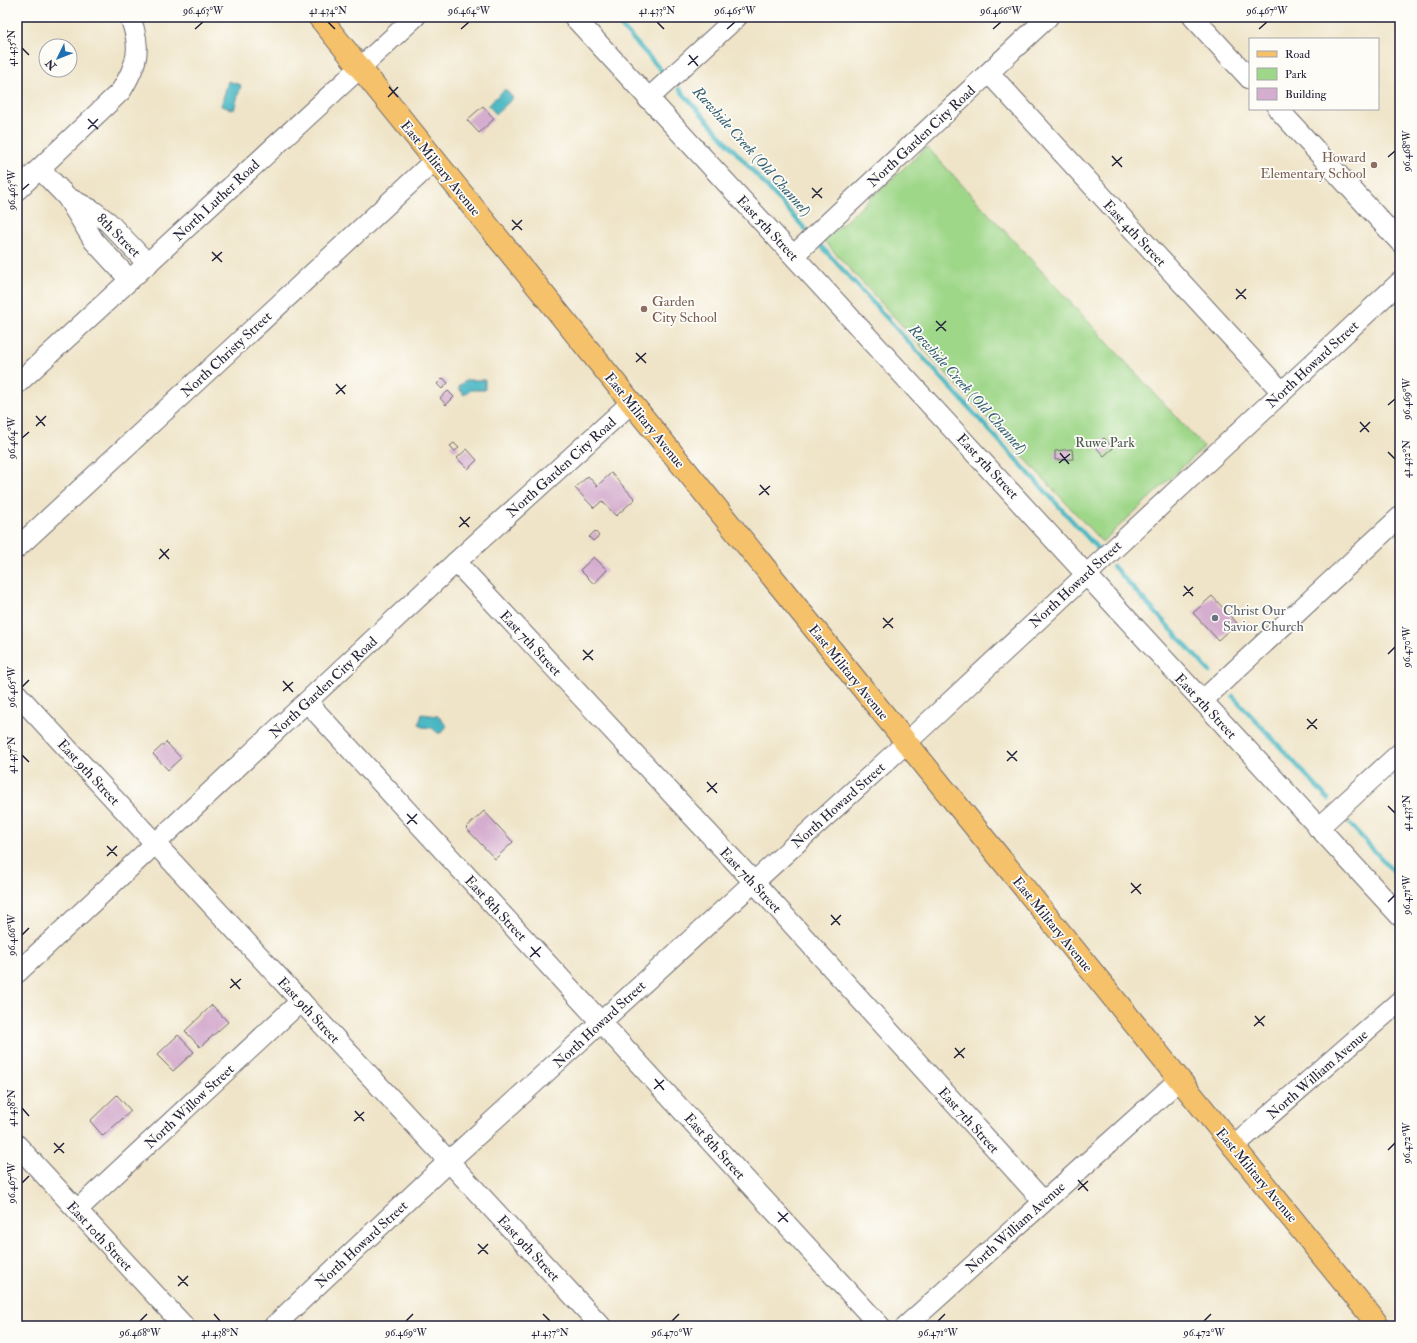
<svg xmlns="http://www.w3.org/2000/svg" width="1417" height="1343" viewBox="0 0 1417 1343" font-family="'IM FELL Double Pica',serif">
  <style>
    .green { fill: #9fd789; stroke: #607c62 }
    .water { fill: #49b7c3; stroke: #366c7f }
    .lines { fill: none; stroke-linecap: round; stroke-linejoin: round }
    .stream { stroke: #49b7c3; stroke-width: 4.5 }
    .building { fill: #d5aecf }
    .minor-casing { stroke: #6a666c; stroke-width: 22 }
    .major-casing { stroke: #6a666c; stroke-width: 24 }
    .minor { stroke: #fff; stroke-width: 20 }
    .major { stroke: #f5c16b; stroke-width: 22 }
    .ticks { fill: none; stroke: #22223b; stroke-width: 1.5 }
    .education-dot { fill: #8d6e63; stroke: #fdfcf7; stroke-width: 1.5 }
    .worship-dot { fill: #6b7280; stroke: #fdfcf7; stroke-width: 1.5 }
    .labels { text-anchor: middle; stroke-width: 3.5; stroke-linejoin: round; paint-order: stroke }
    .street-label { font-size: 14px; fill: #22223b; stroke: #fdfcf7 }
    .education-label { font-size: 14px; fill: #785e54; stroke: #fdfcf7; text-anchor: end }
    .park-label { font-size: 14px; fill: #485852; stroke: #fdfcf7 }
    .worship-label { font-size: 14px; fill: #5b616d; stroke: #fdfcf7; text-anchor: start }
    .water-label { font-size: 15px; font-style: italic; fill: #325e71; stroke: #fdfcf7 }
    .neatline { fill: none; stroke: #22223b; stroke-width: 1.5 }
    .ticks-label { font-size: 10px; text-anchor: middle; fill: #22223b }
  </style>
  <rect width="100%" height="100%" fill="#fdfcf7"/>
  <filter id="ink" filterUnits="userSpaceOnUse"><feTurbulence type="fractalNoise" baseFrequency=".025" numOctaves="2"/><feDisplacementMap in="SourceGraphic" scale="8" xChannelSelector="R" yChannelSelector="G"/><feConvolveMatrix kernelMatrix="1 2 1 2 8 2 1 2 1" color-interpolation-filters="sRGB"/></filter>
  <filter id="wash" filterUnits="userSpaceOnUse"><feTurbulence type="fractalNoise" baseFrequency=".012" numOctaves="4" result="noise"/><feDisplacementMap in="SourceGraphic" scale="16" xChannelSelector="R" yChannelSelector="G"/><feGaussianBlur stdDeviation="0.9" result="paint"/><feColorMatrix in="noise" values="0 0 0 0 0 0 0 0 0 0 0 0 0 0 0 0 0 1.4 0 .05"/><feComposite in="paint" operator="in"/></filter>
  <g filter="url(#wash)">
    <rect width="100%" height="100%" fill="#efe4c8"/>
    <polygon class="green" points="927,147 1204,447 1102,542 824,241"/>
    <g class="water">
      <polygon points="228,81 241,85 234,110 221,106"/>
      <polygon points="505,89 513,98 496,114 488,105"/>
      <polygon points="466,380 485,380 485,390 471,390 464,395 458,387"/>
      <polygon points="422,714 438,716 447,726 441,733 438,733 432,728 422,727 419,723"/>
    </g>
    <g class="lines">
      <g class="stream">
        <polyline points="613,17 662,71"/>
        <polyline points="679,89 806,230"/>
        <polyline points="821,246 1098,549"/>
        <polyline points="1113,566 1210,672"/>
        <polyline points="1233,696 1328,799"/>
        <polyline points="1350,824 1400,879"/>
      </g>
    </g>
    <g id="blocks">
      <g class="building">
        <polygon points="483,106 494,119 479,133 467,120"/>
        <polygon points="443,378 448,383 442,389 437,384"/>
        <polygon points="448,391 454,397 446,405 440,398"/>
        <polygon points="1104,438 1113,448 1104,456 1095,446"/>
        <polygon points="454,443 459,448 455,451 450,446"/>
        <polygon points="467,449 477,460 468,469 457,458"/>
        <polygon points="1072,449 1073,459 1055,460 1055,451"/>
        <polygon points="611,473 635,499 616,516 602,501 594,508 575,488 588,476 597,486"/>
        <polygon points="595,531 599,536 593,541 589,537"/>
        <polygon points="594,557 607,570 594,584 580,570"/>
        <polygon points="1212,596 1237,623 1218,640 1193,613"/>
        <polygon points="166,742 181,758 168,770 153,754"/>
        <polygon points="484,811 513,842 495,859 466,828"/>
        <polygon points="212,1005 228,1022 200,1047 185,1031"/>
        <polygon points="178,1035 194,1052 173,1071 157,1055"/>
        <polygon points="117,1095 131,1111 103,1136 90,1121"/>
      </g>
    </g>
  </g>
  <g filter="url(#ink)">
    <use href="#blocks" fill-opacity="0" stroke="#6a666c" stroke-width="1"/>
    <g class="lines">
      <g class="minor-casing">
        <g id="minor">
          <polyline points="574,17 1400,916"/>
          <polyline points="1193,17 1250,79"/>
          <polyline points="989,73 1282,392"/>
          <polyline points="648,99 737,17"/>
          <polyline points="1278,109 1400,242"/>
          <polyline points="40,169 67,197 94,241 130,280"/>
          <path d="M17 190 121 91C138 63 142 48 130 17"/>
          <polyline points="67,197 92,210 108,222 148,264"/>
          <polyline points="794,255 1048,17"/>
          <polyline points="17,384 415,17"/>
          <polyline points="17,548 435,160"/>
          <polyline points="456,562 753,881 1043,1201"/>
          <polyline points="17,694 601,1326"/>
          <polyline points="1202,701 1400,517"/>
          <polyline points="307,702 880,1326"/>
          <polyline points="1318,828 1400,753"/>
          <polyline points="17,973 456,562 631,403"/>
          <polyline points="17,1145 184,1326"/>
          <polyline points="1233,1147 1400,1001"/>
          <polyline points="77,1210 301,1001"/>
          <polyline points="274,1326 449,1161 906,743 1400,282"/>
          <polyline points="906,1326 1179,1080"/>
        </g>
      </g>
      <g class="major-casing">
        <polyline id="major" points="319,17 1379,1326"/>
      </g>
      <use href="#minor" class="minor"/>
      <use href="#major" class="major"/>
    </g>
  </g>
  <path class="ticks" d="M328 22 335 29M657 22 664 29M195 29 203 22M461 29 469 22M727 29 735 22M993 29 1001 22M1259 29 1267 22M22 48 29 55M689 55 698 66M688 65 698 56M389 87 398 97M388 97 398 87M88 119 98 129M88 129 98 119M1112 156 1122 167M1388 157 1395 151M1112 166 1122 157M812 188 822 198M22 190 29 184M812 198 822 188M512 220 522 230M512 230 522 220M212 252 222 262M212 261 222 252M1236 289 1246 299M1236 299 1246 289M936 321 946 331M936 331 946 321M636 353 646 363M636 362 646 353M336 384 345 394M336 394 346 385M1388 405 1395 399M36 416 45 426M1360 422 1369 432M36 426 46 416M1360 432 1370 422M22 438 29 432M1388 452 1395 459M1060 453 1069 464M1059 463 1070 454M760 485 769 495M759 495 770 486M460 517 469 527M459 527 470 517M160 549 169 559M159 559 169 549M1184 586 1193 596M1183 596 1193 587M883 618 893 628M883 628 893 618M583 650 593 660M1388 654 1395 647M583 660 593 650M283 681 293 692M22 687 29 680M283 691 293 682M1307 719 1317 729M1307 729 1317 719M1007 751 1017 761M22 755 29 762M1007 761 1017 751M707 782 717 793M707 792 717 783M1388 806 1395 813M407 814 417 824M407 824 417 814M107 846 117 856M107 856 117 846M1131 883 1141 894M1131 893 1141 884M1388 902 1395 895M831 915 840 925M831 925 841 915M22 935 29 928M531 947 540 957M530 957 541 947M231 979 240 989M230 988 241 979M1255 1016 1264 1026M1254 1026 1265 1016M955 1048 964 1058M954 1058 965 1048M655 1079 664 1090M654 1089 664 1080M22 1108 29 1116M355 1111 364 1121M354 1121 364 1112M54 1143 64 1153M1388 1150 1395 1143M54 1153 64 1143M1078 1180 1088 1191M22 1183 29 1176M1078 1190 1088 1181M778 1212 788 1222M778 1222 788 1213M478 1244 488 1254M478 1254 488 1244M178 1276 188 1286M178 1286 188 1276M214 1314 220 1321M543 1314 550 1321M140 1321 147 1314M406 1321 413 1314M672 1321 679 1314M938 1321 945 1314M1204 1321 1211 1314"/>
  <g class="education-dot">
    <circle cx="1374" cy="165" r="4"/>
    <circle cx="644" cy="309" r="4"/>
  </g>
  <circle class="worship-dot" cx="1215" cy="618" r="4"/>
  <g class="labels">
    <g class="street-label">
      <text transform="translate(921 136) rotate(-43)" y="5">North Garden City Road</text>
      <text transform="translate(441 168) rotate(51)" y="5">East Military Avenue</text>
      <text transform="translate(216 200) rotate(-43)" y="5">North Luther Road</text>
      <text transform="translate(768 228) rotate(47)" y="5">East 5th Street</text>
      <text transform="translate(1135 233) rotate(47)" y="5">East 4th Street</text>
      <text transform="translate(119 235) rotate(45)" y="5">8th Street</text>
      <text transform="translate(226 354) rotate(-43)" y="5">North Christy Street</text>
      <text transform="translate(1312 364) rotate(-43)" y="5">North Howard Street</text>
      <text transform="translate(645 420) rotate(51)" y="5">East Military Avenue</text>
      <text transform="translate(988 466) rotate(47)" y="5">East 5th Street</text>
      <text transform="translate(561 467) rotate(-42)" y="5">North Garden City Road</text>
      <text transform="translate(1075 584) rotate(-43)" y="5">North Howard Street</text>
      <text transform="translate(531 643) rotate(47)" y="5">East 7th Street</text>
      <text transform="translate(849 672) rotate(51)" y="5">East Military Avenue</text>
      <text transform="translate(323 687) rotate(-43)" y="5">North Garden City Road</text>
      <text transform="translate(1206 706) rotate(47)" y="5">East 5th Street</text>
      <text transform="translate(89 772) rotate(47)" y="5">East 9th Street</text>
      <text transform="translate(838 805) rotate(-42)" y="5">North Howard Street</text>
      <text transform="translate(751 880) rotate(47)" y="5">East 7th Street</text>
      <text transform="translate(496 908) rotate(47)" y="5">East 8th Street</text>
      <text transform="translate(1053 924) rotate(51)" y="5">East Military Avenue</text>
      <text transform="translate(309 1010) rotate(47)" y="5">East 9th Street</text>
      <text transform="translate(599 1024) rotate(-43)" y="5">North Howard Street</text>
      <text transform="translate(1317 1074) rotate(-41)" y="5">North William Avenue</text>
      <text transform="translate(189 1106) rotate(-43)" y="5">North Willow Street</text>
      <text transform="translate(969 1120) rotate(48)" y="5">East 7th Street</text>
      <text transform="translate(715 1146) rotate(48)" y="5">East 8th Street</text>
      <text transform="translate(1257 1175) rotate(50)" y="5">East Military Avenue</text>
      <text transform="translate(1015 1227) rotate(-42)" y="5">North William Avenue</text>
      <text transform="translate(100 1236) rotate(47)" y="5">East 10th Street</text>
      <text transform="translate(361 1244) rotate(-43)" y="5">North Howard Street</text>
      <text transform="translate(529 1248) rotate(47)" y="5">East 9th Street</text>
    </g>
    <g class="education-label">
      <text x="1366" y="162">Howard<tspan x="1366" dy="16">Elementary School</tspan></text>
      <text x="652" y="306" text-anchor="start">Garden<tspan x="652" dy="16">City School</tspan></text>
    </g>
    <g class="park-label">
      <text x="1105" y="447">Ruwe Park</text>
    </g>
    <g class="worship-label">
      <text x="1223" y="615">Christ Our<tspan x="1223" dy="16">Savior Church</tspan></text>
    </g>
    <g class="water-label">
      <text transform="translate(752 151) rotate(48)" y="5">Rawhide Creek (Old Channel)</text>
      <text transform="translate(968 389) rotate(48)" y="5">Rawhide Creek (Old Channel)</text>
    </g>
  </g>
  <rect width="1417" height="1343" fill="none" stroke="#fdfcf7" stroke-width="44"/>
  <rect x="1249" y="38" width="130" height="72" fill="#fdfcf7" stroke="#a5a5ac"/>
  <rect x="1257" y="51" width="20" height="6" fill="#f5c16b" stroke="#a5a5ac"/>
  <text x="1285" y="58" font-size="12" fill="#22223b">Road</text>
  <rect x="1257" y="68" width="20" height="12" fill="#9fd789" stroke="#a5a5ac"/>
  <text x="1285" y="78" font-size="12" fill="#22223b">Park</text>
  <rect x="1257" y="88" width="20" height="12" fill="#d5aecf" stroke="#a5a5ac"/>
  <text x="1285" y="98" font-size="12" fill="#22223b">Building</text>
  <g transform="translate(58 58) rotate(227)"><circle r="19" fill="#fdfcf7" stroke="#a5a5ac"/>
  <path d="M0-3L7 15L0 10L-7 15Z" fill="#1f6fb2"/>
  <text y="-6" font-size="11" font-weight="bold" text-anchor="middle" fill="#22223b">N</text>
  </g>
  <rect x="22" y="22" width="1373" height="1299" class="neatline"/>
  <g class="ticks-label">
    <text x="203" y="14">96.463°W</text>
    <text x="328" y="14">41.434°N</text>
    <text x="469" y="14">96.464°W</text>
    <text x="657" y="14">41.433°N</text>
    <text x="735" y="14">96.465°W</text>
    <text x="1001" y="14">96.466°W</text>
    <text x="1267" y="14">96.467°W</text>
    <text transform="translate(11 48) rotate(-90)" y="4">41.435°N</text>
    <text transform="translate(1406 151) rotate(-90)" y="4">96.468°W</text>
    <text transform="translate(11 190) rotate(-90)" y="4">96.463°W</text>
    <text transform="translate(1406 399) rotate(-90)" y="4">96.469°W</text>
    <text transform="translate(11 438) rotate(-90)" y="4">96.464°W</text>
    <text transform="translate(1406 459) rotate(-90)" y="4">41.432°N</text>
    <text transform="translate(1406 647) rotate(-90)" y="4">96.470°W</text>
    <text transform="translate(11 687) rotate(-90)" y="4">96.465°W</text>
    <text transform="translate(11 755) rotate(-90)" y="4">41.437°N</text>
    <text transform="translate(1406 813) rotate(-90)" y="4">41.433°N</text>
    <text transform="translate(1406 895) rotate(-90)" y="4">96.471°W</text>
    <text transform="translate(11 935) rotate(-90)" y="4">96.466°W</text>
    <text transform="translate(11 1108) rotate(-90)" y="4">41.438°N</text>
    <text transform="translate(1406 1143) rotate(-90)" y="4">96.472°W</text>
    <text transform="translate(11 1183) rotate(-90)" y="4">96.467°W</text>
    <text x="140" y="1336">96.468°W</text>
    <text x="220" y="1336">41.438°N</text>
    <text x="406" y="1336">96.469°W</text>
    <text x="550" y="1336">41.437°N</text>
    <text x="672" y="1336">96.470°W</text>
    <text x="938" y="1336">96.471°W</text>
    <text x="1204" y="1336">96.472°W</text>
  </g>
</svg>
